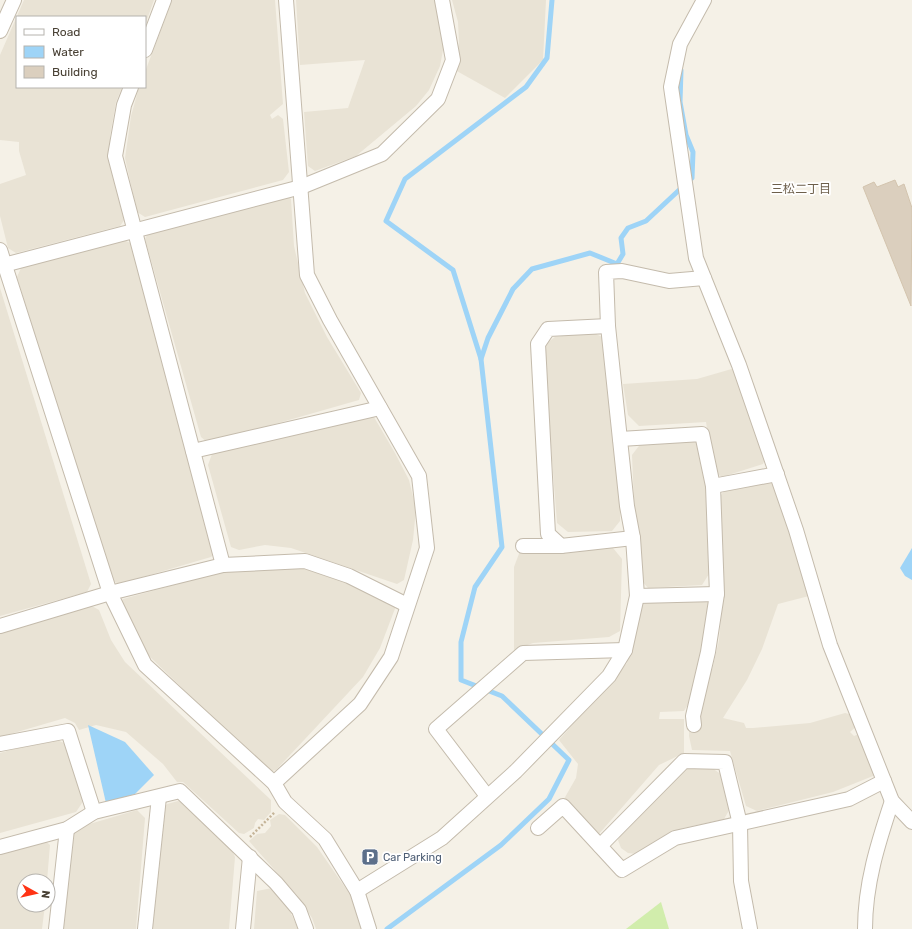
<svg xmlns="http://www.w3.org/2000/svg" width="912" height="929" viewBox="0 0 912 929" font-family="Rubik,'Noto Sans JP',sans-serif">
  <style>
    .residential { fill: #e9e3d5 }
    .green { fill: #d1edac }
    .water { fill: #9ed4f7 }
    .lines { fill: none; stroke-linecap: round; stroke-linejoin: round }
    .stream { stroke: #9ed4f7; stroke-width: 5 }
    .building { fill: #dbcfbe; stroke: #d3c4ae }
    .street-casing { stroke: #c4bbac; stroke-width: 16 }
    .path { stroke: #c5b498; stroke-width: 2.5; stroke-dasharray: 2 2; stroke-linecap: butt }
    .street { stroke: #fff; stroke-width: 14 }
    .labels { text-anchor: middle; stroke-width: 3.5; stroke-linejoin: round; paint-order: stroke }
    .service-label { font-size: 11px; fill: #4e5e75; stroke: #fff; text-anchor: start }
    .neighbourhood-label { font-size: 12px; fill: #6d5f4b; stroke: #fff }
  </style>
  <rect width="100%" height="100%" fill="#f5f1e7"/>
  <g class="residential">
    <polygon points="24,0 154,0 145,25 145,17 17,17 17,87 122,87 116,102 110,136 111,170 125,219 120,226 16,253 8,248 0,216 0,184 26,175 19,151 19,142 0,140 0,55"/>
    <polygon points="172,0 275,0 283,104 270,115 272,119 278,115 283,119 289,172 283,180 145,217 137,212 125,158 131,116 138,91 139,87 145,87 145,72"/>
    <polygon points="296,0 436,0 444,45 440,66 429,90 416,106 356,156 315,171 308,166 304,112 348,108 365,60 300,65"/>
    <polygon points="452,0 546,0 543,60 505,98 455,70 459,43 458,22"/>
    <polygon points="284,194 291,199 294,246 305,293 327,337 361,393 359,400 208,443 201,437 145,239 149,231"/>
    <polygon points="122,239 132,244 217,551 211,557 119,584 111,580 17,277 21,268"/>
    <polygon points="0,288 91,584 87,592 0,616"/>
    <polygon points="592,332 602,337 620,491 620,521 612,531 568,532 557,523 543,346 555,337"/>
    <polygon points="735,368 765,459 763,464 722,477 714,472 706,422 639,426 628,415 623,384 697,379"/>
    <polygon points="369,413 374,417 395,453 409,480 416,509 413,540 404,580 397,584 291,548 265,545 239,550 231,547 208,465 212,454"/>
    <polygon points="694,440 702,448 706,485 709,574 702,585 648,588 637,575 632,455 642,442"/>
    <polygon points="765,479 778,483 809,596 778,604 762,649 747,680 723,718 744,723 746,728 753,728 810,723 845,713 853,715 859,724 850,732 854,736 868,730 878,774 833,792 757,811 746,806 730,751 692,750 689,736 690,716 698,712 713,666 719,640 723,595 717,502 724,490"/>
    <polygon points="613,548 622,559 620,631 609,637 533,643 514,650 514,567 520,551"/>
    <polygon points="291,564 392,599 396,606 380,648 363,677 276,770 269,772 146,653 118,605 123,599 228,570"/>
    <polygon points="708,599 710,602 707,632 693,696 684,711 660,712 659,719 684,719 684,753 659,765 598,835 564,799 576,778 578,764 559,740 627,663 640,606 650,600"/>
    <polygon points="92,606 99,610 111,640 125,662 271,800 271,812 264,820 258,819 255,823 254,828 244,834 239,833 183,782 177,782 163,764 126,732 96,725 79,730 75,723 65,718 0,737 0,633"/>
    <polygon points="53,738 66,744 84,800 76,812 0,833 0,753"/>
    <polygon points="690,767 712,768 722,775 731,807 724,819 683,828 636,854 628,853 621,848 618,840 621,834 683,769"/>
    <polygon points="178,801 185,803 231,848 235,857 229,929 151,929 159,816 167,804"/>
    <polygon points="137,810 145,818 136,929 60,929 68,838 76,828"/>
    <polygon points="279,814 285,815 317,847 356,903 366,929 316,929 312,918 297,895 249,841 257,834 265,833 271,826 270,820"/>
    <polygon points="42,838 50,845 47,881 24,881 24,905 45,905 42,929 0,929 0,850"/>
    <polygon points="272,888 289,909 298,929 254,929 257,891"/>
  </g>
  <polygon class="green" points="661,902 669,929 626,929"/>
  <g class="water">
    <polygon points="912,548 912,580 905,576 900,568"/>
    <polygon points="88,725 125,742 154,775 135,794 106,803"/>
  </g>
  <g class="lines">
    <g class="stream">
      <polyline points="481,359 488,338 513,289 532,269 590,253 617,264 623,254 621,238 628,228 646,221 692,178 693,152 686,135 680,102 681,70"/>
      <polyline points="387,929 501,845 549,799 569,760 502,696 461,680 461,642 475,587 502,547 481,359 453,270 386,221 405,179 526,87 547,58 552,0"/>
    </g>
  </g>
  <polygon class="building" points="895,180 898,187 904,184 912,208 911,306 863,187 874,182 877,187"/>
  <g class="lines">
    <g class="street-casing">
      <g id="street">
        <polyline points="704,0 680,44 671,87 696,258 739,365 796,530 830,645 892,801 912,822"/>
        <polyline points="0,31 14,0"/>
        <polyline points="145,50 164,0"/>
        <polyline points="131,87 124,105 115,156 223,565"/>
        <polyline points="0,250 110,593 145,665 274,783 285,802 325,839 357,891 369,929"/>
        <polyline points="0,266 301,187 382,154 438,99 453,60 442,0"/>
        <polyline points="608,326 548,329 538,344 548,534 561,546 633,538"/>
        <polyline points="620,439 702,434 713,486 717,594 708,652 693,716 694,725"/>
        <polyline points="193,451 380,408"/>
        <polyline points="713,486 777,474"/>
        <polyline points="523,546 561,546"/>
        <polyline points="637,596 717,594"/>
        <polyline points="0,626 110,593 223,565 305,561 349,576 407,605"/>
        <polyline points="0,744 68,731 94,812"/>
        <polyline points="274,783 360,704 391,657 427,548 419,476 330,320 307,275 286,0"/>
        <polyline points="487,796 436,729 523,653 625,650"/>
        <polyline points="538,828 563,806 622,870 675,838 849,799 884,781"/>
        <polyline points="600,846 684,761 725,762 740,824 741,881 750,929"/>
        <polyline points="0,847 67,829 94,812 180,791 276,883 299,910 306,929"/>
        <polyline points="357,891 442,838 516,771 609,676 625,650 637,596 633,538 627,506 608,326 606,272 622,271 669,281 704,278"/>
        <polyline points="56,929 67,829"/>
        <polyline points="145,929 159,797"/>
        <polyline points="243,929 250,857"/>
        <path d="M865 929C865 884 878 843 892 801"/>
      </g>
    </g>
    <polyline class="path" points="250,837 275,812"/>
    <use href="#street" class="street"/>
  </g>
  <defs>
    <g id="parking-square" transform="scale(0.9)"><rect x="-9" y="-9" width="18" height="18" rx="4" fill="#5c6f8a" stroke="#fff"/><path d="M-3.5-5.5H1a3.5 3.5 0 0 1 0 7H-1V5.5H-3.5ZM-1-3.4V-.6H.8a1.4 1.4 0 0 0 0-2.8Z" fill="#fff"/></g>
  </defs>
  <g fill-rule="evenodd">
    <use href="#parking-square" x="370" y="857"/>
  </g>
  <g class="labels">
    <g class="service-label">
      <text x="383" y="861">Car Parking</text>
    </g>
    <g class="neighbourhood-label">
      <text x="801" y="193">三松二丁目</text>
    </g>
  </g>
  <rect x="16" y="16" width="130" height="72" fill="#ffffff" stroke="#b6b3ae"/>
  <rect x="24" y="29" width="20" height="6" fill="#ffffff" stroke="#b6b3ae"/>
  <text x="52" y="36" font-size="12" fill="#494135">Road</text>
  <rect x="24" y="46" width="20" height="12" fill="#9ed4f7" stroke="#b6b3ae"/>
  <text x="52" y="56" font-size="12" fill="#494135">Water</text>
  <rect x="24" y="66" width="20" height="12" fill="#dbcfbe" stroke="#b6b3ae"/>
  <text x="52" y="76" font-size="12" fill="#494135">Building</text>
  <g transform="translate(36 893) rotate(98)"><circle r="19" fill="#ffffff" stroke="#b6b3ae"/>
  <path d="M0-3L7 15L0 10L-7 15Z" fill="#ff3314"/>
  <text y="-6" font-size="11" font-weight="bold" text-anchor="middle" fill="#494135">N</text>
  </g>
</svg>
